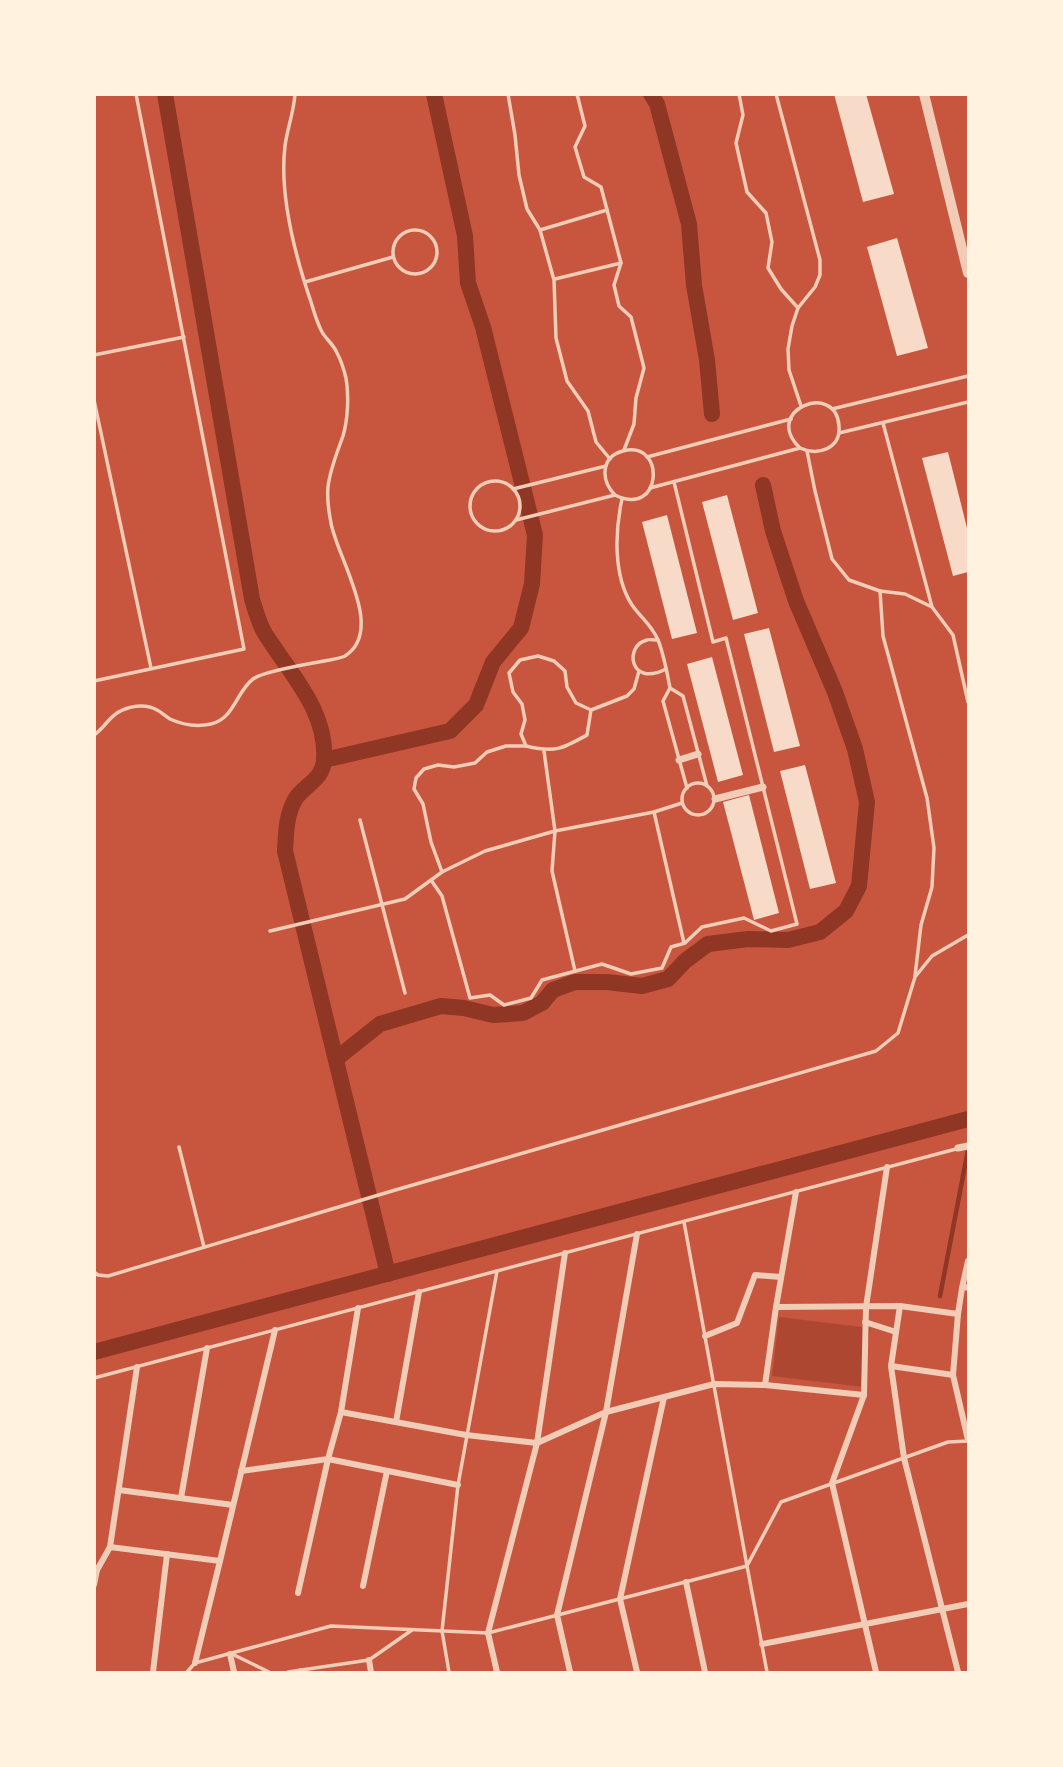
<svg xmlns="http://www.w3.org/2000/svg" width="1063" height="1767" viewBox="0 0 1063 1767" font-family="Figtree,sans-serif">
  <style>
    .green { fill: #ae4732 }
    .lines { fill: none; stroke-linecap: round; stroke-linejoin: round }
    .stream { stroke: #8f3625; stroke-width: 4.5 }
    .canal { stroke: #8f3625; stroke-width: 16 }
    .building { fill: #f7dbc8 }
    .service { stroke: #f1ccb7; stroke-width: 3.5 }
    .pedestrian { stroke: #f1ccb7; stroke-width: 6 }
    .minor { stroke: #f1ccb7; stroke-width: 7 }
    .tertiary { stroke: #f1ccb7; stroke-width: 10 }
  </style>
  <rect width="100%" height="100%" fill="#c8553d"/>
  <polygon class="green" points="779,1317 870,1328 863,1387 772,1376"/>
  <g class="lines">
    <polyline class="stream" points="940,1296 968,1150"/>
    <g class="canal">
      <path d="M165 94 252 599C255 609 258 620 263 630 267 638 273 645 278 653 300 685 327 718 324 760 323 779 305 785 296 798 286 814 286 833 285 851L388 1274"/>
      <polyline points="651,94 657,104 689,224 694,285 707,360 712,414"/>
      <polyline points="324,760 450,731 476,705 493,662 521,628 532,584 535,535 483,327 468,283 465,236 434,94"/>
      <polyline points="336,1059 380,1024 441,1006 464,1008 493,1015 523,1013 542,1003 553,990 575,982 607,982 642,986 668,979 685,961 708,944 748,939 788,940 820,932 846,911 859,886 867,802 855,749 835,692 796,601 773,531 763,485"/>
      <polyline points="94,1352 968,1119"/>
    </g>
  </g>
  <g class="building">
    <polygon points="834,94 866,94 894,194 863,202"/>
    <polygon points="897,238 928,348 897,356 867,247"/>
    <polygon points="948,452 968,532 968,572 953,576 922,458"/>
    <polygon points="727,495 758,613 733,620 702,502"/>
    <polygon points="667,515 697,633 672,639 642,522"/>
    <polygon points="769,628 800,746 774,752 744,634"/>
    <polygon points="712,657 743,775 718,782 687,664"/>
    <polygon points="805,765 836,883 810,889 780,771"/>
    <polygon points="749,795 779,913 754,920 723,802"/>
  </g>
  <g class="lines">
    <g class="service">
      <polyline points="508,94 515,135 519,175 527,209 540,230 554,280 556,338 567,381 588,411 596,442 610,459"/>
      <polyline points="577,94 585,126 575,147 584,177 601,187 621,263 614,285 619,306 631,317 644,368 636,398 634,424 624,450"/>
      <polyline points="739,94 743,115 736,143 747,192 766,213 772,242 768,268 781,289 798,308"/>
      <polyline points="776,94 820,260 820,275 815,287 798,308 792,326 788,349 789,370 801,406"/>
      <circle cx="415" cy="252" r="22"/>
      <polyline points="540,230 607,210"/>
      <polyline points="555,279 621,263"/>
      <polyline points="305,282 393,257"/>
      <polyline points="94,355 184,337"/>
      <polyline points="94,400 151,668"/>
      <polyline points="832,409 968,376"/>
      <polyline points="883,423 932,607"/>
      <polyline points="839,433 968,402"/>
      <polyline points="807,451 815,491 832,559 849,580 880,591 905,594 932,607 953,635 968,702"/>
      <polyline points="647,457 791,419"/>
      <circle cx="495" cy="506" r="25"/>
      <path d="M650 488 800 448C818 456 841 449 839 426 836 380 761 411 800 448"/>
      <polyline points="513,489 606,466"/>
      <path d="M622 499C615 531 613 576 632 605 641 618 651 624 658 640 664 655 667 672 670 688L663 701 687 788"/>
      <path d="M516 520 615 495C663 519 666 439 623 451 600 457 601 481 615 495"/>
      <polyline points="880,591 883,636 927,798 934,848 932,887 921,925 915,976"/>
      <path d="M658 640C657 640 648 639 647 640 624 645 629 688 666 669"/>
      <polyline points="94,681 244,649 136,94"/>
      <polyline points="670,688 683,696 707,786"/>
      <path d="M591 710 587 735C562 749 555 753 526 746L521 734 525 720 522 704 513 692 509 673 520 660 538 656 554 661 565 671 567 687 576 703 591 710 627 696 634 689 639 671"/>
      <path d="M94 735C103 729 108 719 117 713 128 706 145 703 157 710 161 712 165 716 170 719 183 725 197 727 211 724 234 719 236 692 253 679 263 671 314 663 330 660 334 659 341 658 345 656 386 630 337 558 331 523 329 513 327 498 328 487 330 469 337 453 343 436 348 419 349 395 346 378 344 370 341 360 337 353 334 345 326 339 322 332 317 323 314 312 311 302 295 255 279 196 285 146 287 129 294 112 295 94"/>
      <polyline points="544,751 555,831 552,871 575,971"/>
      <circle cx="698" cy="799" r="16"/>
      <polyline points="654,812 684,943"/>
      <polyline points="360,820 405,993"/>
      <polyline points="442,872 431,842 423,804 414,789 416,778 424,769 438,765 454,767 475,763 487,752 506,746 526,746"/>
      <polyline points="431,880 442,896 470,998 490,995 504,1005 531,998 542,980 602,964 631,974 662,968 671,947 685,943 702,927 744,918 771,931 797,924 726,638 713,642 674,482"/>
      <polyline points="270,931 405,899 442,872 485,851 555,831 654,812 682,803"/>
      <polyline points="179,1147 204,1247"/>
      <polyline points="684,1222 747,1566"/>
      <polyline points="94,1272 98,1275 108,1276 392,1191 876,1051 898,1033 915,977 932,956 968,935"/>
      <polyline points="94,1378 956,1149"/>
      <polyline points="748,1564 781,1502 948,1442 968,1441"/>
      <polyline points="232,1654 269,1672"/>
      <polyline points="187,1672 195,1663 331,1626 488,1633 747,1566 767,1672"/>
      <polyline points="288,1672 369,1660 412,1630"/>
      <polyline points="449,1672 442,1631 458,1485 497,1271"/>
    </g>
    <g class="pedestrian">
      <polyline points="962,1288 968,1261"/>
      <polyline points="776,1307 796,1192"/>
      <polyline points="865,1322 896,1332"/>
      <polyline points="705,1336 737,1323 755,1275 781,1277"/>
      <polyline points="891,1366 900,1306"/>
      <polyline points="953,1375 958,1314"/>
      <polyline points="765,1385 864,1395 832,1483 876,1672"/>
      <polyline points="864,1395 866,1307 887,1167"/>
      <polyline points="341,1412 358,1308"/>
      <polyline points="396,1422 419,1292"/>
      <polyline points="241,1471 328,1459 341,1412 466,1435 537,1443 606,1412 664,1397 714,1384 765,1385 776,1307 900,1306 958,1314 962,1288 968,1287"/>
      <polyline points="119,1490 233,1505"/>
      <polyline points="181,1498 207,1348"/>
      <polyline points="110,1547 137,1367"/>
      <polyline points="220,1561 275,1330"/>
      <polyline points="94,1570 97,1570 110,1547 220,1561 195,1663"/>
      <polyline points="686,1582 705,1672"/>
      <polyline points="94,1585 97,1570"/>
      <polyline points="363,1586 387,1471"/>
      <polyline points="298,1593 328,1459 458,1485"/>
      <polyline points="762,1644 968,1604"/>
      <polyline points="230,1654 234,1672"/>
      <polyline points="369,1660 371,1672"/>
      <polyline points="301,1671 301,1672"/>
      <polyline points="153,1672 167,1554"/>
      <polyline points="497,1672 488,1633 537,1443 565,1253"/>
      <polyline points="570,1672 557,1615 606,1412 637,1234"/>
      <polyline points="637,1672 620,1599 664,1397"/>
      <polyline points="958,1672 904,1458 891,1366 953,1375 968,1440"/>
    </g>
    <g class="minor">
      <polyline points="679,760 698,754"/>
      <polyline points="715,799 763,787"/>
      <polyline points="958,1148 968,1146"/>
    </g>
    <polyline class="tertiary" points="924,94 968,273"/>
  </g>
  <rect width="1063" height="1767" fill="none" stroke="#fff3e0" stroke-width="192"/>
</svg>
